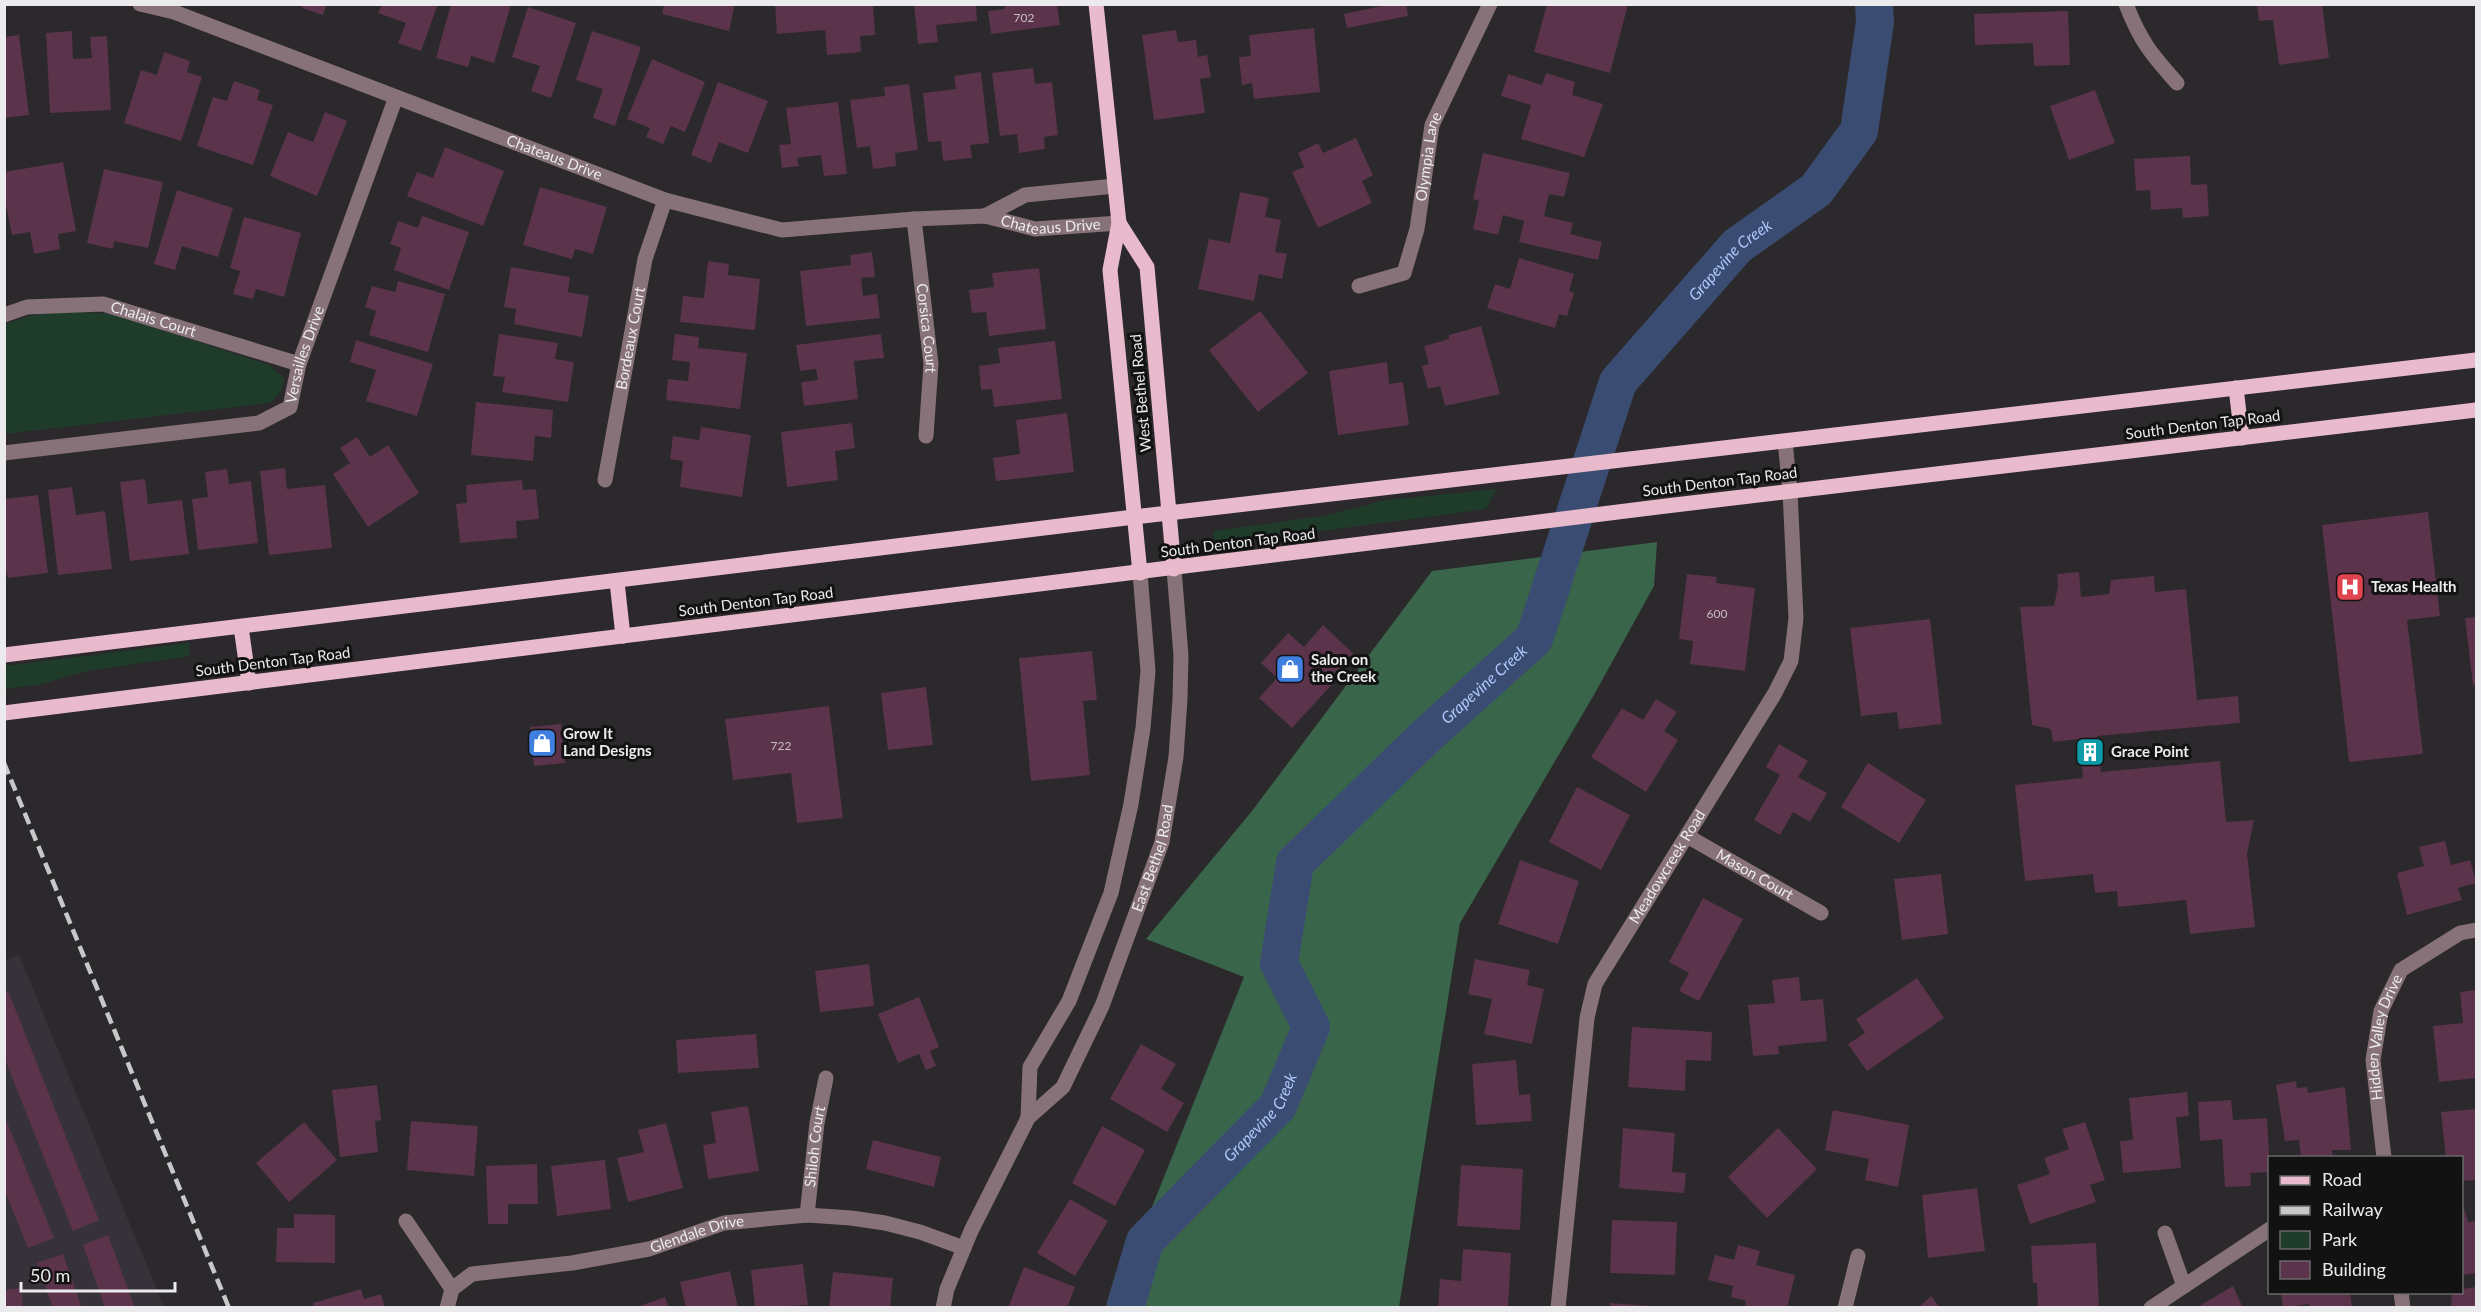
<svg xmlns="http://www.w3.org/2000/svg" width="2481" height="1312" viewBox="0 0 2481 1312" font-family="Lato,sans-serif">
  <style>
    .built { fill: #37323a }
    .green { fill: #1f3c2b }
    .forest { fill: #39664b }
    .lines { fill: none; stroke-linecap: round; stroke-linejoin: round }
    .river { stroke: #3b4c72; stroke-width: 38 }
    .building { fill: #5b334a }
    .minor { stroke: #88727a; stroke-width: 15 }
    .major { stroke: #e8bacc; stroke-width: 15 }
    .rail { stroke: #c8c7c9; stroke-width: 4.5; stroke-dasharray: 12 6; stroke-linecap: butt }
    .labels { text-anchor: middle; stroke-width: 6; stroke-linejoin: round; paint-order: stroke }
    .number-label { font-size: 12px; fill: #c7bcc4 }
    .street-label { font-size: 15px; fill: #ebeaec; stroke: #131213 }
    .poi-label { font-size: 15px; font-weight: bold; fill: #ebeaec; stroke: #131213; text-anchor: start }
    .water-label { font-size: 16px; font-style: italic; fill: #afc8fc; stroke: #131213 }
  </style>
  <rect width="100%" height="100%" fill="#2b292c"/>
  <polygon class="built" points="19,955 164,1307 5,1307 4,961"/>
  <g class="green">
    <path d="M63 311 112 314 269 365 284 378C283 390 279 396 269 403L5 434 4 324 30 316Z"/>
    <polygon points="1497,489 1486,509 1215,545 1213,531 1322,516 1386,500"/>
    <polygon points="189,643 190,656 87,671 38,685 5,689 5,666"/>
  </g>
  <polygon class="forest" points="1657,542 1654,586 1595,693 1460,923 1399,1307 1112,1307 1244,977 1146,939 1252,811 1432,571"/>
  <g class="lines">
    <path class="river" id="s1" d="M1125 1308 1145 1241 1278 1106 1311 1027 1279 963 1295 863 1425 737 1534 639 1618 382 1737 246 1816 190 1859 131 1875 22 1874 4"/>
  </g>
  <g class="building">
    <polygon points="303,4 327,4 323,15 302,8"/>
    <polygon points="382,4 438,4 421,51 398,43 406,23 378,13"/>
    <polygon points="451,4 511,4 494,63 471,56 468,67 436,58"/>
    <polygon points="664,4 735,4 729,31 662,14"/>
    <polygon points="775,4 873,4 875,35 860,36 861,52 827,55 825,30 777,34"/>
    <polygon points="914,4 976,4 977,21 936,25 938,42 918,44"/>
    <polygon points="1004,4 1057,4 1060,25 991,34 988,11 1005,9"/>
    <polygon points="1391,4 1406,4 1408,16 1347,28 1344,14"/>
    <polygon points="1547,4 1628,4 1610,73 1534,52"/>
    <polygon points="2257,4 2322,4 2329,58 2279,65 2273,20 2259,21"/>
    <polygon points="528,7 576,23 551,98 531,91 540,66 512,57"/>
    <polygon points="2068,11 2070,65 2034,66 2033,43 1975,45 1974,14"/>
    <polygon points="1314,28 1320,92 1254,99 1252,83 1242,85 1239,57 1251,56 1249,35"/>
    <polygon points="1176,30 1178,42 1196,40 1198,57 1207,55 1211,77 1200,79 1205,113 1154,120 1142,35"/>
    <polygon points="72,31 73,59 92,58 90,37 107,36 111,110 50,113 46,33"/>
    <polygon points="592,31 641,47 615,126 593,118 603,89 576,80"/>
    <polygon points="19,35 29,115 4,118 4,37"/>
    <polygon points="164,52 190,61 187,72 202,77 181,141 124,123 141,70 157,75"/>
    <polygon points="652,59 705,82 685,132 671,126 663,144 646,137 650,128 627,119"/>
    <polygon points="1033,68 1035,84 1052,82 1058,135 1044,137 1045,149 1019,153 1017,134 1000,136 992,73"/>
    <polygon points="981,72 989,143 970,145 972,158 943,161 941,141 928,142 923,93 956,89 954,76"/>
    <polygon points="1546,73 1575,82 1572,95 1603,104 1584,157 1521,139 1531,105 1501,96 1508,74 1542,85"/>
    <polygon points="234,81 260,90 257,100 273,105 253,165 197,146 213,97 227,101"/>
    <polygon points="718,82 768,101 748,153 719,142 711,163 691,155"/>
    <polygon points="909,84 918,150 895,153 896,166 873,169 870,146 857,148 850,100 885,96 884,87"/>
    <polygon points="2095,90 2115,143 2069,160 2050,106"/>
    <polygon points="838,102 847,174 824,176 821,155 797,158 799,166 782,168 779,145 791,144 786,108"/>
    <polygon points="325,112 347,121 317,196 270,176 288,132 313,142"/>
    <polygon points="1356,138 1373,175 1362,181 1372,203 1318,228 1292,172 1304,167 1298,153 1318,143 1323,153"/>
    <polygon points="445,147 504,171 483,226 407,196 417,172 433,178"/>
    <polygon points="1483,153 1570,173 1564,197 1549,194 1544,216 1573,223 1570,234 1602,242 1598,260 1519,242 1524,221 1503,215 1498,235 1473,229 1479,201 1473,199"/>
    <polygon points="2190,156 2191,185 2207,184 2209,216 2183,218 2182,208 2151,210 2150,190 2136,191 2134,159"/>
    <polygon points="63,162 76,231 58,234 60,249 34,254 30,232 12,235 4,195 4,172"/>
    <polygon points="104,169 163,182 148,248 114,241 113,249 87,243"/>
    <polygon points="540,187 607,207 593,254 575,249 572,259 523,245"/>
    <polygon points="177,190 233,208 218,257 182,246 175,270 154,264"/>
    <polygon points="1240,192 1269,198 1265,217 1281,220 1275,252 1287,254 1282,279 1259,274 1254,301 1198,289 1209,239 1230,243"/>
    <polygon points="422,216 469,232 449,290 394,270 401,248 390,244 398,221 418,228"/>
    <polygon points="244,217 301,233 284,297 256,289 253,299 233,294 240,271 230,268"/>
    <polygon points="872,252 875,277 861,278 863,296 877,294 880,318 806,326 800,271 851,265 850,255"/>
    <polygon points="1519,258 1574,274 1569,291 1574,293 1567,316 1559,314 1555,328 1487,308 1495,284 1510,289"/>
    <polygon points="708,261 729,264 728,275 760,279 755,330 680,322 683,296 704,298"/>
    <polygon points="511,267 570,277 568,292 589,296 582,337 514,324 516,309 504,307"/>
    <polygon points="1039,268 1046,329 989,336 986,312 972,313 969,290 994,287 992,273"/>
    <polygon points="398,281 445,294 428,352 369,335 376,311 365,307 372,286 395,292"/>
    <polygon points="1260,311 1308,373 1258,412 1209,350"/>
    <polygon points="1481,326 1500,394 1445,406 1440,386 1428,389 1422,366 1429,364 1424,346 1449,339 1449,335"/>
    <polygon points="499,334 558,343 555,359 574,362 568,402 502,392 505,377 493,376"/>
    <polygon points="675,334 699,337 698,348 747,353 740,409 666,400 668,379 688,381 690,362 672,360"/>
    <polygon points="881,334 884,358 854,361 858,399 804,406 801,382 818,380 816,369 800,371 796,345"/>
    <polygon points="356,340 433,364 417,416 366,401 376,370 350,362"/>
    <polygon points="1055,341 1062,399 994,407 992,389 981,390 979,366 1000,363 998,348"/>
    <polygon points="1387,362 1389,384 1403,382 1409,425 1338,435 1329,371"/>
    <polygon points="476,402 553,410 551,438 535,436 533,461 471,455"/>
    <polygon points="1067,413 1074,472 996,481 993,458 1020,454 1016,420"/>
    <polygon points="852,423 855,448 835,451 838,480 787,487 781,432"/>
    <polygon points="701,427 751,435 742,497 680,487 683,461 670,459 673,436 699,440"/>
    <polygon points="357,437 370,457 388,445 419,493 368,527 333,474 350,463 340,448"/>
    <polygon points="285,468 287,489 325,485 332,548 269,555 260,471"/>
    <polygon points="227,469 229,484 251,481 258,543 198,550 192,499 208,497 205,472"/>
    <polygon points="145,479 148,504 182,500 189,554 130,561 120,482"/>
    <polygon points="522,480 523,490 536,489 539,519 516,521 517,538 460,543 456,504 467,503 466,485"/>
    <polygon points="72,487 76,515 105,511 112,569 58,575 48,490"/>
    <polygon points="38,495 48,573 8,578 4,563 4,499"/>
    <polygon points="2428,512 2440,616 2407,620 2423,754 2349,762 2322,525"/>
    <polygon points="2079,572 2081,597 2109,594 2111,580 2154,576 2155,592 2186,589 2197,700 2238,696 2240,723 2097,736 2101,772 2220,761 2226,822 2254,820 2247,854 2255,927 2190,934 2186,900 2118,907 2117,891 2095,893 2093,874 2025,881 2015,785 2083,778 2079,739 2053,742 2051,729 2032,725 2020,607 2054,606 2058,586 2057,574"/>
    <polygon points="1687,574 1717,577 1716,583 1755,588 1745,671 1690,664 1693,641 1679,639"/>
    <polygon points="2476,617 2476,685 2473,685 2465,618"/>
    <polygon points="1930,619 1942,724 1899,729 1897,712 1861,716 1850,628"/>
    <polygon points="1323,625 1357,657 1292,728 1259,698 1277,678 1261,663 1288,633 1304,647"/>
    <polygon points="1092,651 1097,700 1083,701 1090,775 1031,781 1019,658"/>
    <polygon points="926,687 933,745 888,750 881,693"/>
    <polygon points="1656,699 1677,712 1664,731 1678,740 1646,792 1591,757 1622,708 1643,720"/>
    <polygon points="829,706 843,818 797,823 791,773 733,780 725,719"/>
    <polygon points="561,724 565,763 534,766 530,727"/>
    <polygon points="1779,744 1808,761 1798,777 1827,793 1810,822 1793,812 1780,835 1754,820 1780,775 1766,767"/>
    <polygon points="1868,763 1926,800 1899,843 1841,807"/>
    <polygon points="1577,787 1630,815 1601,870 1549,842"/>
    <polygon points="2445,841 2451,865 2470,860 2476,883 2458,888 2462,900 2407,915 2397,873 2424,866 2419,847"/>
    <polygon points="1520,860 1579,881 1558,944 1498,924"/>
    <polygon points="1941,874 1948,934 1902,940 1894,879"/>
    <polygon points="1703,898 1743,919 1699,1001 1679,991 1689,973 1669,962"/>
    <polygon points="1475,959 1530,970 1527,985 1544,989 1532,1044 1484,1034 1492,999 1468,994"/>
    <polygon points="869,964 874,1006 820,1012 815,971"/>
    <polygon points="1799,977 1801,1001 1823,999 1827,1041 1778,1046 1779,1054 1753,1056 1748,1005 1775,1003 1772,980"/>
    <polygon points="1917,978 1944,1018 1867,1071 1848,1044 1865,1033 1856,1019"/>
    <polygon points="2476,990 2476,1078 2439,1082 2433,1026 2463,1023 2460,992"/>
    <polygon points="8,991 99,1220 73,1231 4,1057 4,993"/>
    <polygon points="919,997 939,1047 930,1051 936,1066 926,1070 919,1054 898,1063 878,1014"/>
    <polygon points="1632,1027 1712,1032 1711,1061 1686,1060 1685,1091 1628,1087"/>
    <polygon points="756,1034 759,1068 678,1073 676,1040"/>
    <polygon points="1141,1044 1176,1064 1161,1089 1184,1103 1167,1132 1110,1099"/>
    <polygon points="1516,1060 1519,1095 1530,1094 1532,1121 1476,1125 1472,1064"/>
    <polygon points="2296,1081 2297,1088 2307,1087 2308,1093 2345,1087 2351,1150 2332,1150 2333,1158 2301,1158 2299,1140 2285,1141 2276,1085"/>
    <polygon points="377,1085 381,1120 375,1121 378,1152 340,1157 332,1090"/>
    <polygon points="2187,1092 2189,1116 2176,1117 2181,1168 2123,1173 2120,1141 2133,1140 2129,1098"/>
    <polygon points="2231,1100 2233,1120 2267,1118 2270,1172 2250,1173 2251,1186 2225,1187 2222,1139 2200,1141 2198,1102"/>
    <polygon points="748,1106 759,1171 708,1179 703,1145 716,1143 711,1112"/>
    <polygon points="2476,1109 2476,1180 2462,1181 2462,1158 2446,1158 2441,1112"/>
    <polygon points="1833,1110 1909,1125 1898,1187 1865,1180 1869,1159 1825,1150"/>
    <polygon points="5,1117 54,1238 28,1248 4,1189"/>
    <polygon points="411,1121 478,1126 474,1176 407,1170"/>
    <polygon points="304,1122 337,1160 289,1202 256,1163"/>
    <polygon points="2085,1122 2105,1180 2090,1185 2096,1202 2030,1224 2017,1185 2050,1174 2044,1158 2069,1149 2062,1129"/>
    <polygon points="666,1123 683,1188 628,1202 617,1158 644,1152 638,1130"/>
    <polygon points="1102,1126 1145,1150 1115,1206 1072,1183"/>
    <polygon points="1623,1128 1675,1133 1672,1172 1686,1173 1684,1193 1619,1188"/>
    <polygon points="1778,1128 1817,1169 1767,1218 1728,1177"/>
    <polygon points="873,1140 941,1157 934,1187 866,1169"/>
    <polygon points="605,1160 611,1209 557,1216 551,1166"/>
    <polygon points="537,1164 538,1204 508,1204 508,1224 488,1224 486,1166"/>
    <polygon points="1461,1165 1523,1169 1520,1230 1457,1226"/>
    <polygon points="1977,1188 1985,1251 1928,1258 1922,1195"/>
    <polygon points="1070,1199 1108,1221 1075,1276 1037,1253"/>
    <polygon points="2462,1202 2468,1222 2476,1221 2476,1273 2462,1275"/>
    <polygon points="294,1214 335,1215 335,1263 276,1262 277,1228 294,1228"/>
    <polygon points="1612,1220 1677,1222 1675,1275 1610,1273"/>
    <polygon points="108,1235 135,1308 105,1308 83,1245"/>
    <polygon points="2096,1243 2099,1308 2038,1308 2037,1283 2033,1283 2031,1246"/>
    <polygon points="1738,1245 1760,1251 1756,1265 1795,1275 1787,1308 1745,1308 1746,1301 1731,1297 1733,1286 1708,1280 1715,1255 1734,1260"/>
    <polygon points="1463,1249 1511,1253 1508,1308 1438,1308 1440,1279 1461,1281"/>
    <polygon points="63,1254 82,1308 53,1308 37,1263"/>
    <polygon points="803,1264 808,1305 755,1308 751,1270"/>
    <polygon points="1024,1267 1075,1287 1067,1308 1008,1308"/>
    <polygon points="730,1271 738,1308 686,1308 680,1282"/>
    <polygon points="833,1272 893,1278 890,1308 829,1308"/>
    <polygon points="2233,1286 2243,1308 2196,1308"/>
    <polygon points="2476,1287 2476,1308 2451,1308 2452,1292 2462,1292 2462,1289"/>
    <polygon points="21,1288 23,1308 4,1308 4,1290"/>
    <polygon points="361,1289 364,1299 381,1294 385,1308 314,1308 313,1303"/>
    <polygon points="2281,1292 2350,1292 2352,1308 2310,1308 2309,1304 2283,1308"/>
    <polygon points="1931,1296 1940,1308 1918,1308"/>
    <polygon points="665,1297 669,1308 637,1308 637,1307"/>
    <polygon points="1610,1303 1651,1306 1651,1308 1610,1308"/>
  </g>
  <g class="lines">
    <g class="minor">
      <path id="s2" d="M140 4 174 12 665 200 782 230 914 219 985 216 1035 229 1119 223"/>
      <path d="M2126 4C2140 41 2152 55 2177 83"/>
      <polyline points="985,216 1025,195 1115,186"/>
      <path id="s3" d="M914 219 931 364 926 436"/>
      <path id="s4" d="M1359 286 1404 273 1417 229 1432 125 1490 4"/>
      <path id="s5" d="M4 315 27 307 103 304 299 364"/>
      <path id="s6" d="M4 453 259 423 290 407 299 364 396 97"/>
      <path id="s7" d="M605 480 645 259 665 200"/>
      <path id="s8" d="M1687 836 1821 913"/>
      <polyline points="1028,1118 1030,1067 1069,1001 1111,893 1131,804 1143,728 1148,671 1140,573"/>
      <path id="s9" d="M2384 1158 2373 1060 2381 1011 2401 970 2460 933 2476 930"/>
      <path id="s10" d="M807 1215 817 1123 826 1078"/>
      <polyline points="406,1221 452,1289"/>
      <polyline points="2165,1233 2184,1286"/>
      <polyline points="2401,1292 2403,1308"/>
      <path id="s11" d="M447 1308 452 1289 472 1274 572 1263 649 1249 724 1223 807 1215 851 1218 885 1223 920 1232 964 1248"/>
      <path id="s12" d="M943 1308 947 1289 971 1231 1028 1118 1063 1087 1102 1006 1162 842 1176 757 1180 699 1181 656 1174 569"/>
      <path id="s13" d="M1558 1308 1587 1018 1595 984 1775 693 1791 661 1796 618 1790 491 1785 441"/>
      <polyline points="1845,1308 1858,1256"/>
      <polyline points="2151,1308 2270,1229"/>
    </g>
    <g class="major">
      <polyline points="1096,4 1119,223 1110,270 1140,573"/>
      <polyline points="1119,223 1147,267 1174,569"/>
      <polyline points="2236,388 2242,438"/>
      <polyline points="617,582 623,636"/>
      <polyline points="241,627 249,683"/>
      <polyline points="4,655 1134,517 2476,360"/>
      <polyline points="4,713 1666,506 2476,410"/>
    </g>
    <polyline class="rail" points="4,763 229,1308"/>
  </g>
  <defs>
    <g id="hospital-square" transform="scale(1.5)"><rect x="-9" y="-9" width="18" height="18" rx="4" fill="#e0444e" stroke="#131213"/><path d="M-5-5h3v3.5h4V-5h3V5h-3V1.5h-4V5h-3Z" fill="#fff"/></g>
    <g id="shop-square" transform="scale(1.5)"><rect x="-9" y="-9" width="18" height="18" rx="4" fill="#3f7fe0" stroke="#131213"/><path d="M-5-2.5h2.3a2.7 3.5 0 0 1 5.4 0H5L5.5 6h-11ZM-1.5-2.5h3a1.5 2.3 0 0 0-3 0Z" fill="#fff"/></g>
    <g id="building-square" transform="scale(1.5)"><rect x="-9" y="-9" width="18" height="18" rx="4" fill="#0f9aa8" stroke="#131213"/><path d="M-4-6H4V6H1V3H-1V6H-4ZM-2.5-4.3h1.7v1.8h-1.7ZM.8-4.3h1.7v1.8H.8ZM-2.5-1h1.7V.8h-1.7ZM.8-1h1.7V.8H.8Z" fill="#fff"/></g>
  </defs>
  <g fill-rule="evenodd">
    <use href="#hospital-square" x="2350" y="587"/>
    <use href="#shop-square" x="1290" y="669"/>
    <use href="#shop-square" x="542" y="743"/>
    <use href="#building-square" x="2090" y="752"/>
  </g>
  <g class="labels">
    <g class="number-label">
      <text x="1024" y="22">702</text>
      <text x="1717" y="618">600</text>
      <text x="781" y="750">722</text>
    </g>
    <g class="street-label">
      <text dy="5" stroke="none"><textPath href="#s2" startOffset="442">Chateaus Drive</textPath></text>
      <text dy="5" stroke="none"><textPath href="#s4" startOffset="166">Olympia Lane</textPath></text>
      <text dy="5" stroke="none"><textPath href="#s2" startOffset="952">Chateaus Drive</textPath></text>
      <text dy="5" stroke="none"><textPath href="#s5" startOffset="153">Chalais Court</textPath></text>
      <text dy="5" stroke="none"><textPath href="#s3" startOffset="110">Corsica Court</textPath></text>
      <text dy="5" stroke="none"><textPath href="#s7" startOffset="144">Bordeaux Court</textPath></text>
      <text dy="5" stroke="none"><textPath href="#s6" startOffset="346">Versailles Drive</textPath></text>
      <text transform="translate(1141 393) rotate(-95)" y="5">West Bethel Road</text>
      <text transform="translate(2203 425) rotate(-7)" y="5">South Denton Tap Road</text>
      <text transform="translate(1720 482) rotate(-7)" y="5">South Denton Tap Road</text>
      <text transform="translate(1238 543) rotate(-7)" y="5">South Denton Tap Road</text>
      <text transform="translate(756 602) rotate(-7)" y="5">South Denton Tap Road</text>
      <text transform="translate(273 662) rotate(-7)" y="5">South Denton Tap Road</text>
      <text dy="5" stroke="none"><textPath href="#s12" startOffset="502">East Bethel Road</textPath></text>
      <text dy="5" stroke="none"><textPath href="#s13" startOffset="464">Meadowcreek Road</textPath></text>
      <text dy="5" stroke="none"><textPath href="#s8" startOffset="78">Mason Court</textPath></text>
      <text dy="5" stroke="none"><textPath href="#s9" startOffset="123">Hidden Valley Drive</textPath></text>
      <text dy="5" stroke="none"><textPath href="#s10" startOffset="69">Shiloh Court</textPath></text>
      <text dy="5" stroke="none"><textPath href="#s11" startOffset="274">Glendale Drive</textPath></text>
    </g>
    <g class="poi-label">
      <text x="2371" y="592">Texas Health</text>
      <text x="1311" y="665">Salon on<tspan x="1311" dy="17">the Creek</tspan></text>
      <text x="563" y="739">Grow It<tspan x="563" dy="17">Land Designs</tspan></text>
      <text x="2111" y="757">Grace Point</text>
    </g>
    <g class="water-label">
      <text dy="6" stroke="none"><textPath href="#s1" startOffset="1282">Grapevine Creek</textPath></text>
      <text dy="6" stroke="none"><textPath href="#s1" startOffset="778">Grapevine Creek</textPath></text>
      <text dy="6" stroke="none"><textPath href="#s1" startOffset="240">Grapevine Creek</textPath></text>
    </g>
  </g>
  <rect width="2481" height="1312" fill="none" stroke="#ebeaec" stroke-width="12"/>
  <rect x="2268" y="1156" width="195" height="138" fill="#131213" stroke="#69686a" stroke-width="1.5"/>
  <rect x="2280" y="1176" width="30" height="9" fill="#e8bacc" stroke="#69686a" stroke-width="1.5"/>
  <text x="2322" y="1186" font-size="18" fill="#ebeaec">Road</text>
  <rect x="2280" y="1206" width="30" height="9" fill="#c8c7c9" stroke="#69686a" stroke-width="1.5"/>
  <text x="2322" y="1216" font-size="18" fill="#ebeaec">Railway</text>
  <rect x="2280" y="1231" width="30" height="18" fill="#1f3c2b" stroke="#69686a" stroke-width="1.5"/>
  <text x="2322" y="1246" font-size="18" fill="#ebeaec">Park</text>
  <rect x="2280" y="1261" width="30" height="18" fill="#5b334a" stroke="#69686a" stroke-width="1.5"/>
  <text x="2322" y="1276" font-size="18" fill="#ebeaec">Building</text>
  <path d="M21 1282v9h154v-9" fill="none" stroke="#ebeaec" stroke-width="3"/>
  <text x="30" y="1282" font-size="18" fill="#ebeaec" stroke="#131213" stroke-width="4.5" paint-order="stroke">50 m</text>
</svg>
